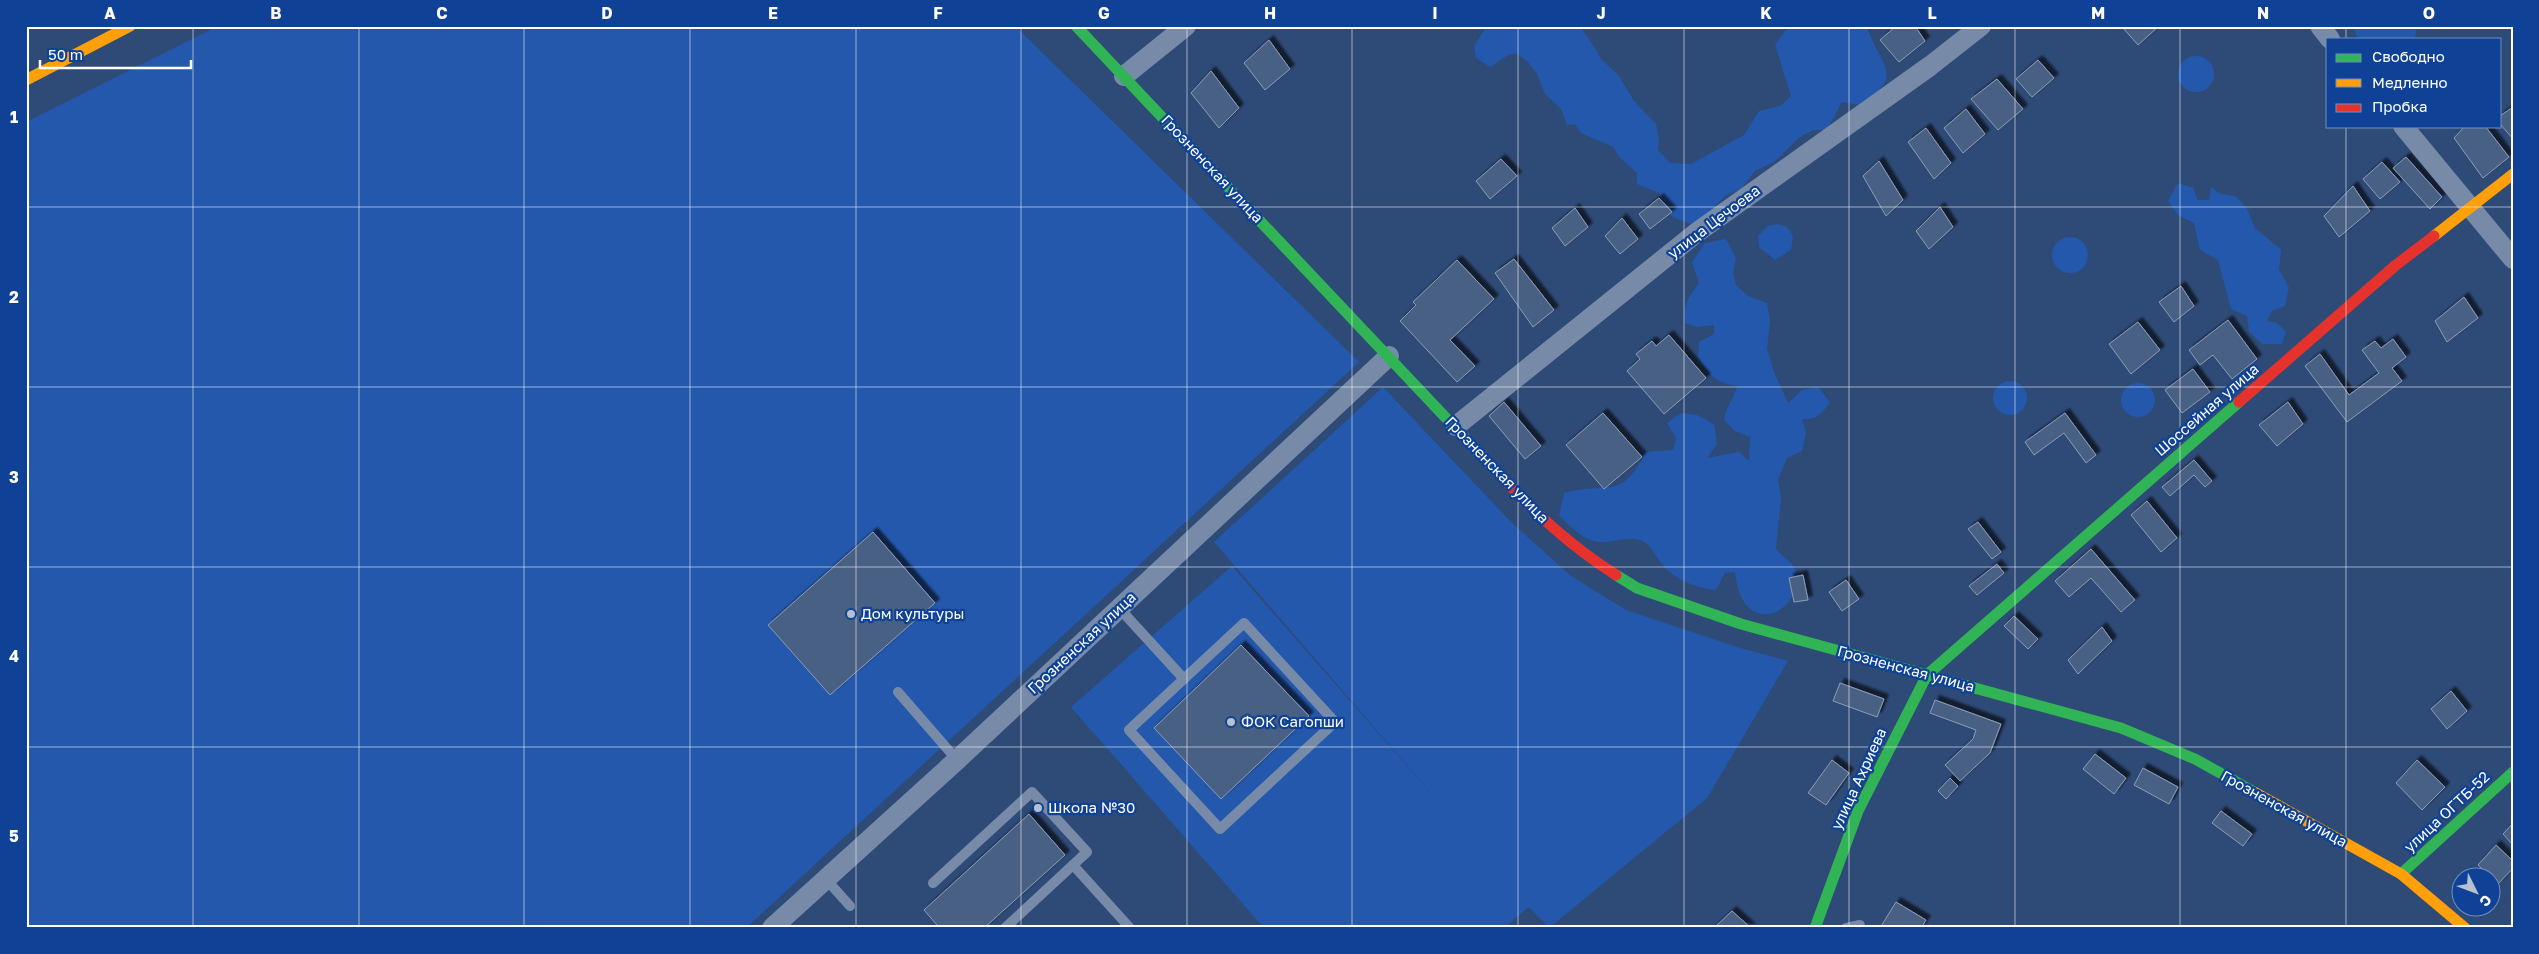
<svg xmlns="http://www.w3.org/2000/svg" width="2539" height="954" viewBox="0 0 2539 954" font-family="'Golos Text',sans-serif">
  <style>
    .green { fill: #2458ad }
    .building { fill: #4a6185; stroke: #8c9cb7; filter: url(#shadow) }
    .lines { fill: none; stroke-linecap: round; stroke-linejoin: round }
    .lane { stroke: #778ba9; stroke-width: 10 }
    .street { stroke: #778ba9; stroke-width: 20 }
    .fast { stroke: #30b455; stroke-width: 11 }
    .slow { stroke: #ff9f0a; stroke-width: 11 }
    .jam { stroke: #e5322d; stroke-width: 11 }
    .grid { fill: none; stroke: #fff; stroke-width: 1; stroke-opacity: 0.55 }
    .poi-dot { fill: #b6c0cf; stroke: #0f4296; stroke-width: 2 }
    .labels { text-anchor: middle; stroke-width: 4.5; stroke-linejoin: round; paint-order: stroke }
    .street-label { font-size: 15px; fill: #fff; stroke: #0f4296 }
    .poi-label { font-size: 15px; fill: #fff; stroke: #0f4296; text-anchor: start }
    .neatline { fill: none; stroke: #fff; stroke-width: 2 }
    .grid-label { font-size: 16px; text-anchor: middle; font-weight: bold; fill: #fff }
  </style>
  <defs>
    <filter id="shadow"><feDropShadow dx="4.5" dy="-4.5" stdDeviation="1" flood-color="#0009"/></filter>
  </defs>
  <rect width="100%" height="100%" fill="#2e4a77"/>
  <g class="green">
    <polygon points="218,26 1015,26 1359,362 746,928 26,928 26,122"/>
    <path d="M1487 26 1581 28 1597 51 1600 58 1619 76 1634 101 1656 124 1659 139 1658 150 1670 163 1691 164 1744 135 1759 111 1780 106 1791 96 1775 45 1789 26H1871L1868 30C1882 68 1906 76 1859 105L1842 102 1827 130H1814L1801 136 1774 162 1755 171 1741 189 1726 195 1709 213 1693 224C1671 218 1665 215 1659 193L1637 184V173L1619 157 1613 147 1581 133 1575 124 1567 125 1561 109 1545 94 1537 74 1528 62 1516 53 1508 55 1490 67 1476 58 1474 46Z"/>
    <polygon points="2350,26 2417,26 2415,39 2357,39 2355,30"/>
    <circle cx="2196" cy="74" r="18"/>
    <polygon points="2178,183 2193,188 2198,200 2209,200 2211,187 2219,193 2237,197 2247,209 2255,228 2281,250 2279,270 2289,287 2285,306 2272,311 2267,321 2277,323 2286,332 2282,344 2262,344 2249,331 2247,316 2231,309 2218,260 2200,250 2194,223 2178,215 2168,201"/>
    <polygon points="1777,224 1787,227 1793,236 1791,250 1775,260 1759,247 1758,236 1768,226"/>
    <circle cx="2070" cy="255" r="18"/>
    <path d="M1726 239 1736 258 1733 273 1736 285 1748 296 1767 303 1770 321 1767 349 1774 372 1788 403 1802 390 1818 387 1830 402C1822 414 1817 420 1802 419L1806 432 1802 451 1787 458 1778 480 1781 497 1776 549C1781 555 1793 563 1795 569 1807 611 1742 644 1735 572L1725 573 1716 590C1695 588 1675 580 1662 564 1655 556 1652 546 1642 541 1627 535 1615 543 1600 542 1583 541 1571 526 1559 516L1564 493C1610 481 1620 502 1646 452L1673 450 1676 438 1667 423 1681 413 1697 415 1714 424 1717 444 1707 458 1739 452 1749 461 1750 437 1735 431 1724 420C1726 407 1734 399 1737 386 1714 382 1710 376 1698 357L1699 342 1714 334V325L1697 327 1685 323C1683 306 1688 297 1699 283L1692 262 1705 243Z"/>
    <circle cx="2010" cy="398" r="17"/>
    <circle cx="2138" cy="400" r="17"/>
    <polygon points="1383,387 1511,522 1571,576 1626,610 1737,647 1788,661 1707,798 1549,928 1529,907 1504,928 1264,928 1071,707 1232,566 1457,823 1214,542"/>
  </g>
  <g class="building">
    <polygon points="1896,26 1915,26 1925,41 1899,62 1880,40"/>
    <polygon points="2125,26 2159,26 2138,45 2123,28"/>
    <polygon points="1269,40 1290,69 1265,90 1244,63"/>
    <polygon points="2038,60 2054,78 2032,97 2016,79"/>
    <polygon points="1211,71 1239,108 1219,128 1191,93"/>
    <polygon points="1997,79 2023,109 1998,130 1971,99"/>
    <polygon points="2513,107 2513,139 2500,124 2500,116"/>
    <polygon points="1966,109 1985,134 1963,153 1944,128"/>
    <polygon points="2465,126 2485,126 2509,157 2483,178 2454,138"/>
    <polygon points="1926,128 1951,163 1934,179 1908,142"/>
    <polygon points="2406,157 2442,197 2430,209 2393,168"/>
    <polygon points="1501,159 1517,176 1490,199 1476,181"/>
    <polygon points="1879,161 1903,200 1886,216 1863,176"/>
    <polygon points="2382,162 2400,182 2380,199 2363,179"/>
    <polygon points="2353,186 2370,211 2339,237 2324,216"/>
    <polygon points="1659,198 1672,212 1650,229 1639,214"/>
    <polygon points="1940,207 1953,227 1929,249 1916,231"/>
    <polygon points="1575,208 1588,227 1565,246 1552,228"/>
    <polygon points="1622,218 1638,239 1620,254 1605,236"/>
    <polygon points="1514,259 1554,310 1533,327 1495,273"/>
    <polygon points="1457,260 1494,299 1450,340 1475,366 1457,382 1400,321 1416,305 1413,302"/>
    <polygon points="2181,286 2194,306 2174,322 2159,302"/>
    <polygon points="2464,297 2478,318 2447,342 2435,321"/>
    <polygon points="2228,320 2257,359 2232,379 2213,355 2200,365 2189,350"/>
    <polygon points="2138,322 2160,350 2131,374 2109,344"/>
    <polygon points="1669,335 1706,378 1664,414 1627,371 1640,359 1636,354 1652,341 1656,346"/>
    <polygon points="2393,339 2406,357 2392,368 2402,381 2347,422 2305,366 2320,354 2349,395 2379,373 2362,350 2375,341 2381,348"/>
    <polygon points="2193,369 2210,392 2182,413 2165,390"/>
    <polygon points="1504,402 1541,446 1525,459 1489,416"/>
    <polygon points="2288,402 2303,424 2277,446 2259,425"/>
    <polygon points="1603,413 1642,457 1604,489 1566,445"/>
    <polygon points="2065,413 2096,455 2086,463 2064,433 2034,455 2025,442"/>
    <polygon points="2194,460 2212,481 2205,487 2194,475 2170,496 2162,487"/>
    <polygon points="2147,501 2177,538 2161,552 2131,515"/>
    <polygon points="1978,522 2001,552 1992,559 1968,529"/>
    <polygon points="873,532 935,603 830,695 768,625"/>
    <polygon points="2091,549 2135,600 2121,612 2091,578 2069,597 2055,581"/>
    <polygon points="1997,564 2004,573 1977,595 1969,586"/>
    <polygon points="1803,575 1808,600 1794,602 1789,578"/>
    <polygon points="1846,580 1859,599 1842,611 1829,592"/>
    <polygon points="2014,616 2038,639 2028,649 2004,626"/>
    <polygon points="2102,627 2112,641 2078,674 2068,660"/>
    <polygon points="1241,645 1309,716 1221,799 1154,728"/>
    <polygon points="1840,683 1884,699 1877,717 1833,701"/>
    <polygon points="2451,691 2467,711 2447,729 2431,709"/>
    <polygon points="1935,700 2001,724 1990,753 1960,781 1945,765 1973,739 1976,730 1930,713"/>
    <polygon points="2095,754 2126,778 2114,794 2083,769"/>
    <polygon points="1832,760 1849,773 1826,805 1808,793"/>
    <polygon points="2417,760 2445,787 2422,810 2396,783"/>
    <polygon points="2143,768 2178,787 2169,804 2134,785"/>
    <polygon points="1950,778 1958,786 1946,799 1938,791"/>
    <polygon points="2221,811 2252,834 2243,846 2212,823"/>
    <polygon points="1029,814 1065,855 984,928 935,928 937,925 924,910"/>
    <polygon points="2513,823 2513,845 2503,834"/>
    <polygon points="2496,845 2513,861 2513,868 2498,884 2478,865"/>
    <polygon points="1896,902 1926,920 1921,928 1880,928"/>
    <polygon points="1732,911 1751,928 1714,928"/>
  </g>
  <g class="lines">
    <g class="lane">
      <polyline points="1119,608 1184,679"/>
      <polygon points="1244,623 1335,722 1220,829 1129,730"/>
      <polyline points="898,692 957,760"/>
      <polyline points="1073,865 1130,928"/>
      <polyline points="825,878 850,906"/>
      <polyline points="933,883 1032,792 1087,852 1005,928"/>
      <polyline points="1846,928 1860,925"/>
    </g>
    <g class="street">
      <polyline points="2320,26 2330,39"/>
      <polyline points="1124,76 1186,26"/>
      <polyline points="2403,126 2513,259"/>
      <polyline points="1456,426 1696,233 1930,66 1981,26"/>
      <polyline points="772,928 957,760 1389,356"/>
    </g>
    <g class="fast">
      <polyline points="1076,26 1497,472"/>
      <polyline points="1616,575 1637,588 1741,624 2121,728 2195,759 2256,793"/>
      <polyline points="2401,874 2513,772"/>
      <polyline points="1815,928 1858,811 1927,675 2239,402"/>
    </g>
    <g class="slow">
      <polyline points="26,80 130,26"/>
      <polyline points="2434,236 2513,174"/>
      <polyline points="2256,793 2401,874 2465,928"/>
    </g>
    <g class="jam">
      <polyline points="2239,402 2396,265 2434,236"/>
      <path d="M1497 472C1534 512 1569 545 1616 575"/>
    </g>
  </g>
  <path class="grid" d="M193 26V928M359 26V928M524 26V928M690 26V928M856 26V928M1021 26V928M1187 26V928M1352 26V928M1518 26V928M1684 26V928M1849 26V928M2015 26V928M2180 26V928M2346 26V39M2346 126V928M26 207H2513M26 387H2513M26 567H2513M26 747H2513"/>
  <g class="poi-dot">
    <circle cx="851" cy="614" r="5"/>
    <circle cx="1231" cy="722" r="5"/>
    <circle cx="1038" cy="808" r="5"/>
  </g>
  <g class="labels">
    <g class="street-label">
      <text transform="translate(1212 169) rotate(47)" y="5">Грозненская улица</text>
      <text transform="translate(1714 222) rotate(-37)" y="5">улица Цечоева</text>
      <text transform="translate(2207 410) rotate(-41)" y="5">Шоссейная улица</text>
      <text transform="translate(1497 470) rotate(46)" y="5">Грозненская улица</text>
      <text transform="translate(1082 643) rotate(-43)" y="5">Грозненская улица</text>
      <text transform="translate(1906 669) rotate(15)" y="5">Грозненская улица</text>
      <text transform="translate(1859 779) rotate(-65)" y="5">улица Ахриева</text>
      <text transform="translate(2284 809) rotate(29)" y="5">Грозненская улица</text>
      <text transform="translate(2447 812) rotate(-43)" y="5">улица ОГТБ-52</text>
    </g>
    <g class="poi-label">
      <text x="861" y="619">Дом культуры</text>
      <text x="1241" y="727">ФОК Сагопши</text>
      <text x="1048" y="813">Школа №30</text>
    </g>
  </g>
  <rect width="2539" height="954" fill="none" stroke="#0f4296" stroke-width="55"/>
  <rect x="2326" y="38" width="175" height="90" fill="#0f4296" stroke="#6f8ec0"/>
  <rect x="2336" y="54" width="25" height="8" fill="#30b455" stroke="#6f8ec0"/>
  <text x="2372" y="62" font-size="15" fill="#ffffff">Свободно</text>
  <rect x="2336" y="79" width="25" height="8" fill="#ff9f0a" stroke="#6f8ec0"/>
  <text x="2372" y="88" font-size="15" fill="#ffffff">Медленно</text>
  <rect x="2336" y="104" width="25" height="8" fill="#e5322d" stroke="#6f8ec0"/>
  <text x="2372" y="112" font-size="15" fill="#ffffff">Пробка</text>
  <g transform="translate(2476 892) rotate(132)"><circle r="24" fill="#0f4296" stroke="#6f8ec0"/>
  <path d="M0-4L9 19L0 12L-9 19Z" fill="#b6c0cf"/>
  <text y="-8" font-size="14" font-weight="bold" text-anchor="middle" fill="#ffffff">С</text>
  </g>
  <path d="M40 60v8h151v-8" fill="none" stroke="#ffffff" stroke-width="2.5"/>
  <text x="48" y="60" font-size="15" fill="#ffffff" stroke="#0f4296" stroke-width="4" paint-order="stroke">50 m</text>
  <rect x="28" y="28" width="2484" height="898" class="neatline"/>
  <g class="grid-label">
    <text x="110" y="19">A</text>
    <text x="276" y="19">B</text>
    <text x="442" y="19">C</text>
    <text x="607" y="19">D</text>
    <text x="773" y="19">E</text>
    <text x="938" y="19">F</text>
    <text x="1104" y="19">G</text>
    <text x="1270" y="19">H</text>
    <text x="1435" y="19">I</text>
    <text x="1601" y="19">J</text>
    <text x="1766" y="19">K</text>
    <text x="1932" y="19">L</text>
    <text x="2098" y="19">M</text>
    <text x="2263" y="19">N</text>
    <text x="2429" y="19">O</text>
    <text x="14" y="123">1</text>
    <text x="14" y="303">2</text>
    <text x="14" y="483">3</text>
    <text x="14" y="662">4</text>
    <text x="14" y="842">5</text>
  </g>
</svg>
